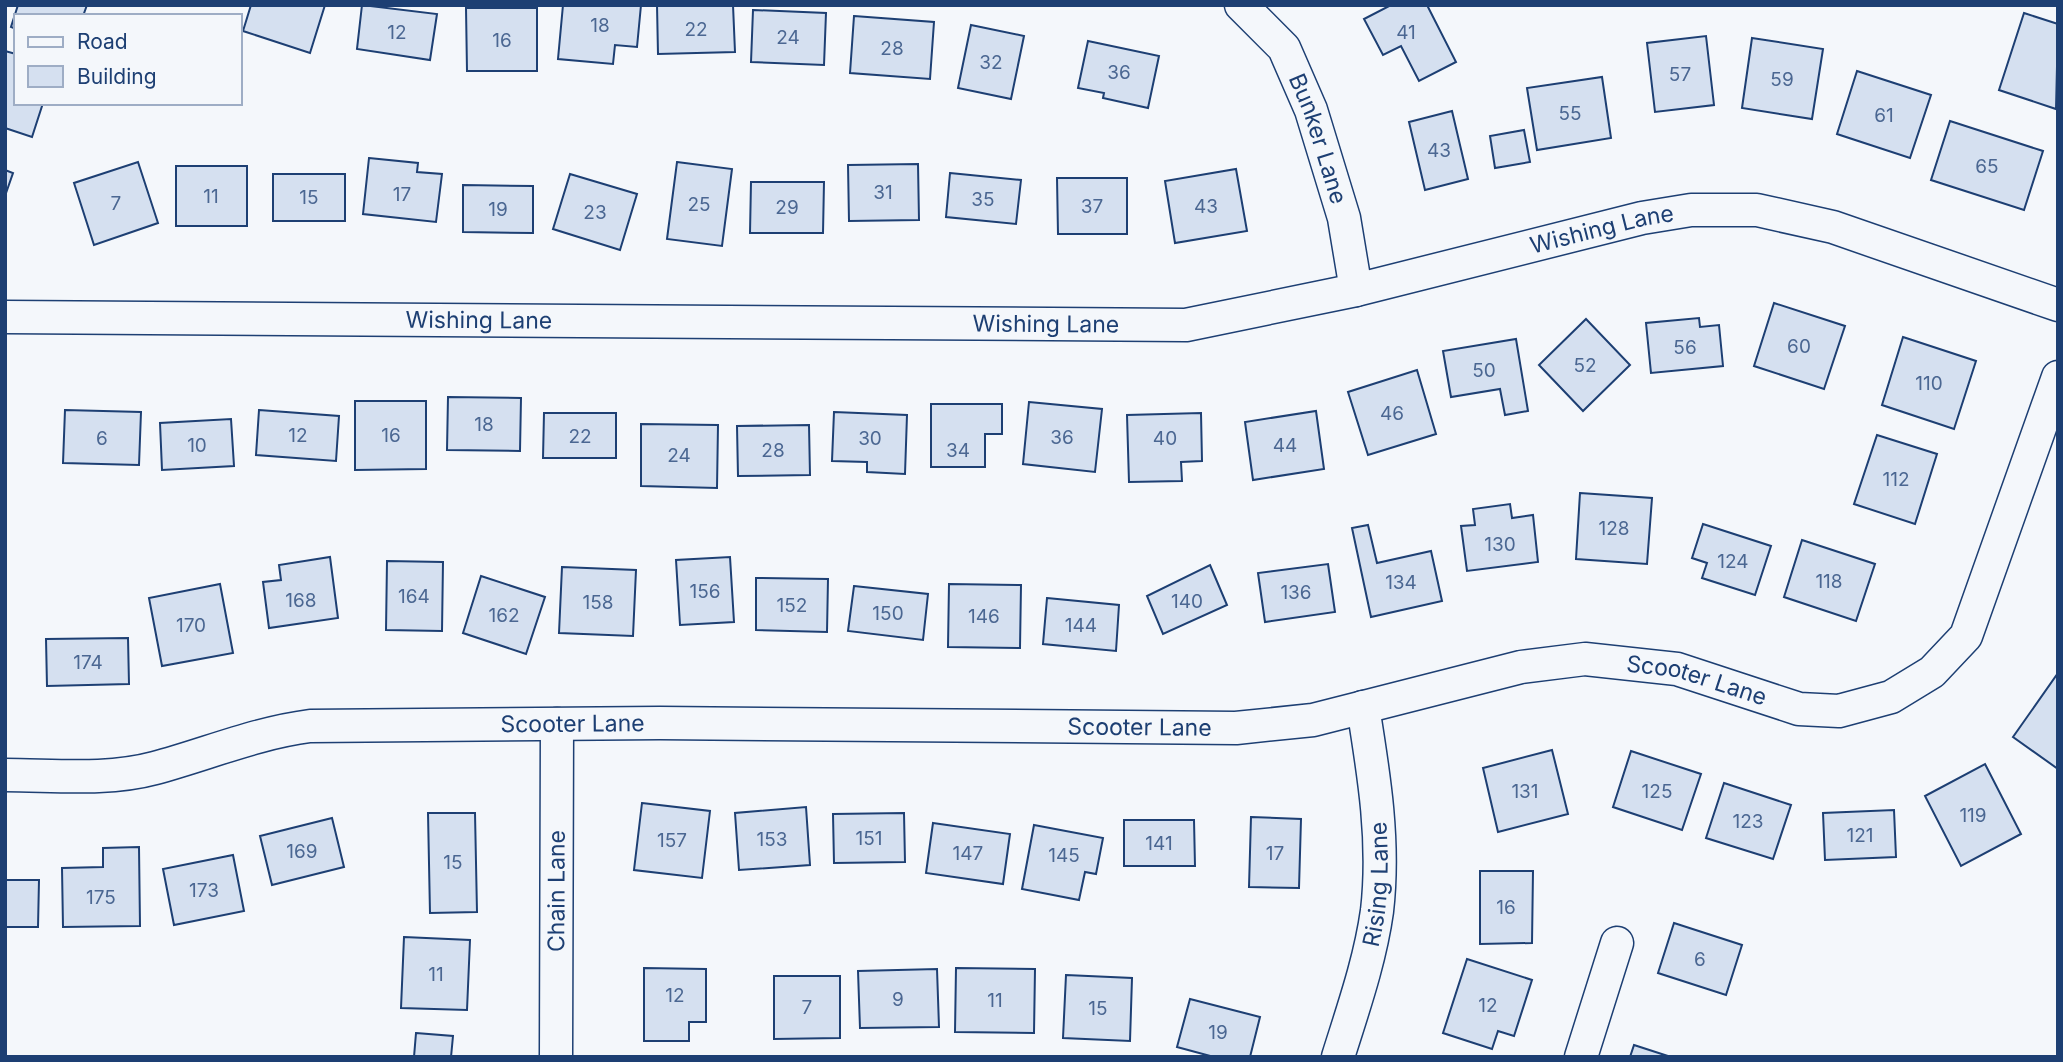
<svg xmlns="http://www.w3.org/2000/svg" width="2063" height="1062" viewBox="0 0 2063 1062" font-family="Inter,sans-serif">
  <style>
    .building { fill: #d5e0f0; stroke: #1d3f73; stroke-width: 2 }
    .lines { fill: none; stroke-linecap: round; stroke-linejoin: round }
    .street-casing { stroke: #1d3f73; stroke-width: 35 }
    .street { stroke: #f4f7fb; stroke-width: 32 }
    .labels { text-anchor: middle; stroke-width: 5; stroke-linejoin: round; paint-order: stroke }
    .number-label { font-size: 19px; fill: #4b6792 }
    .street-label { font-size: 23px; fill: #1d3f73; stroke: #f4f7fb }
  </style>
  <rect width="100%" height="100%" fill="#f4f7fb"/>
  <g class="building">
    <polygon points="18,5 87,5 83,16 16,16 16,29 11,27"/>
    <polygon points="251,5 325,5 310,53 243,31"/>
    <polygon points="362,5 437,14 430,60 357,49"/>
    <polygon points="563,5 641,5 637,47 615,45 613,64 558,59"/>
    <polygon points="657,5 733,5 735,52 658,54"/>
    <polygon points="1391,5 1427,5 1456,62 1419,81 1401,46 1383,55 1364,19"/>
    <polygon points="466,8 537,8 537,71 467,71"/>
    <polygon points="753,10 826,13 824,65 751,62"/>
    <polygon points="2024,13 2058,24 2056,109 1999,90"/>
    <polygon points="854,16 934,22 930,79 850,73"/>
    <polygon points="971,25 1024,36 1011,99 958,88"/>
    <polygon points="1706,36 1714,105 1655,112 1647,43"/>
    <polygon points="1752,38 1823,49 1812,119 1742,108"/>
    <polygon points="1088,41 1159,56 1148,108 1103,98 1104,93 1078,88"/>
    <polygon points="5,51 16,54 16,103 43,103 32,137 5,128"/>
    <polygon points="1857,71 1931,95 1910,158 1837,134"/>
    <polygon points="1602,77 1611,138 1537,150 1527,88"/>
    <polygon points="1452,111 1468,179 1425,190 1409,122"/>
    <polygon points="1950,121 2043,151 2024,210 1931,180"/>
    <polygon points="1524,130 1530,162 1495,168 1490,136"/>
    <polygon points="369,158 418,163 417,172 442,174 436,222 363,214"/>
    <polygon points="138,162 158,223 94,245 74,183"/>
    <polygon points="677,162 732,169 722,246 667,239"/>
    <polygon points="918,164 919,220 849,221 848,165"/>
    <rect x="176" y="166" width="71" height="60"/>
    <polygon points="1236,169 1247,231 1175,243 1165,181"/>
    <polygon points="5,170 13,173 5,196"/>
    <polygon points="950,173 1021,180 1016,224 946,217"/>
    <rect x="273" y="174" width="72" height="47"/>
    <polygon points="570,174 637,194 620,250 553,229"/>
    <polygon points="1057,178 1127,178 1127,234 1058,234"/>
    <polygon points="751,182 824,182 823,233 750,233"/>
    <polygon points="463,185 533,186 533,233 463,232"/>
    <polygon points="1774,303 1845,326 1824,389 1754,366"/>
    <polygon points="1699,318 1700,327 1719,325 1723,366 1651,373 1646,323"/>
    <polygon points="1586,319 1630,365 1583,411 1539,365"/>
    <polygon points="1903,337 1976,361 1954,429 1882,405"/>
    <polygon points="1516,339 1528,411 1505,415 1500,389 1451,397 1443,351"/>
    <polygon points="1417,370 1436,434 1368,455 1348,392"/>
    <polygon points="448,397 521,398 520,451 447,450"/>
    <polygon points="355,401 426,401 426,469 355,470"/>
    <polygon points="1029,402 1102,409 1095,472 1023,464"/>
    <polygon points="931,404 1002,404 1002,434 985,434 985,467 931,467"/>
    <polygon points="65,410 141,412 139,465 63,463"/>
    <polygon points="259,410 339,416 336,461 256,455"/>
    <polygon points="1316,411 1324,469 1253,480 1245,422"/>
    <polygon points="834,412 907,415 905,474 867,472 867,462 832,461"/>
    <polygon points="544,413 616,413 616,458 543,458"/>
    <polygon points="1201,413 1202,461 1181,462 1182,481 1129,482 1127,415"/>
    <polygon points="231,419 234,466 162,470 160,423"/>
    <polygon points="641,424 718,425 717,488 641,486"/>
    <polygon points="809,425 810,475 738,476 737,426"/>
    <polygon points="1877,435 1937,454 1915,524 1854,504"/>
    <polygon points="1580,493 1652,498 1647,564 1576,559"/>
    <polygon points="1510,504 1512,518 1533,515 1538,562 1467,571 1461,526 1475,525 1473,509"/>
    <polygon points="1703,524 1771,546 1755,595 1702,578 1707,563 1692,558"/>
    <polygon points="1368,525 1377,563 1431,551 1442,601 1371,617 1352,528"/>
    <polygon points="1802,540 1875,564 1856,621 1784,597"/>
    <polygon points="330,557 338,618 269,628 263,582 281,580 279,565"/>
    <polygon points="730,557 734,622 680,625 676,560"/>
    <polygon points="387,561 443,562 442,631 386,630"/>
    <polygon points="1328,564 1335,612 1265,622 1258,573"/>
    <polygon points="1210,565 1227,605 1163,634 1147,596"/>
    <polygon points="562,567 636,570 633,636 559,633"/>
    <polygon points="481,576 545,597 526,654 463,633"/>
    <polygon points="756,578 828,579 827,632 756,630"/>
    <polygon points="220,584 233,653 162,666 149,598"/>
    <polygon points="949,584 1021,585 1020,648 948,647"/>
    <polygon points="854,586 928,594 923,640 848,631"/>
    <polygon points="1047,598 1119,605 1116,651 1043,644"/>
    <polygon points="128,638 129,684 47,686 46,639"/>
    <polygon points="2058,673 2058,769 2013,737"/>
    <polygon points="1552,750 1568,814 1498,832 1483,768"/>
    <polygon points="1631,751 1701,774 1682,830 1613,807"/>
    <polygon points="1985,764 2021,834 1961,866 1925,796"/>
    <polygon points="1724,783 1791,805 1773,859 1706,838"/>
    <polygon points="642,803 710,811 702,878 634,870"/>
    <polygon points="806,807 810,865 739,870 735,813"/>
    <polygon points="1894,810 1896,857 1825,860 1823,813"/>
    <polygon points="428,813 475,813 477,912 430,913"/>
    <polygon points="904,813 905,862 834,863 833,814"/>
    <polygon points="1251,817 1301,819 1299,888 1249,887"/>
    <polygon points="332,818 344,867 272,885 260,836"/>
    <polygon points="1124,820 1194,820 1195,866 1124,866"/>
    <polygon points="933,823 1010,834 1003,884 926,873"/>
    <polygon points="1034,825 1103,838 1096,874 1085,872 1079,900 1022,889"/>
    <polygon points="139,847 140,926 63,927 62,868 103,867 103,848"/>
    <polygon points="233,855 244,911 174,925 163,869"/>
    <polygon points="1480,871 1533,871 1532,943 1480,944"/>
    <polygon points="5,880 39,880 38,927 5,927"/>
    <polygon points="1674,923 1742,945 1726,995 1658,973"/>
    <polygon points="404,937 470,940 467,1010 401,1008"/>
    <polygon points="1467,959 1532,980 1514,1036 1498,1031 1492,1049 1443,1033"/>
    <polygon points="644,968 706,969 706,1022 689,1022 689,1041 644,1041"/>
    <polygon points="956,968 1035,969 1034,1033 955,1032"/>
    <polygon points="937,969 939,1027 860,1028 858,971"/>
    <polygon points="1066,975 1132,978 1130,1041 1063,1038"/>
    <polygon points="774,976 840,976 840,1038 774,1039"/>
    <polygon points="1190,999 1260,1017 1250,1057 1214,1057 1177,1047"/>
    <polygon points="416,1033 453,1036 451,1057 414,1057"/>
    <polygon points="1634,1045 1671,1057 1630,1057"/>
  </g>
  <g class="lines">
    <g class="street-casing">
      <g id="street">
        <path id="s1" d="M1241 5 1284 48 1311 110 1344 218 1356 290"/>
        <path id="s2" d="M5 317 1186 325 1356 290 1642 218 1691 210H1757L1833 227 2058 305"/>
        <path id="s3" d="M5 775C54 775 107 781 155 768 207 754 256 733 310 726L660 723 1236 728 1313 720 1521 667 1585 659 1677 669 1799 709 1839 711 1891 697 1932 672 1966 636 2058 377"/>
        <path id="s4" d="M556 1057 557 724"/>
        <path id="s5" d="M1338 1057C1353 1009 1370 961 1377 911 1385 842 1374 775 1363 707"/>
        <polyline points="1581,1057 1617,943"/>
      </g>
    </g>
    <use href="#street" class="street"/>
  </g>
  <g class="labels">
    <g class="number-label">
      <text x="600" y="32">18</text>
      <text x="696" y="36">22</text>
      <text x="397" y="39">12</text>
      <text x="1406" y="39">41</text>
      <text x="788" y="44">24</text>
      <text x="502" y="47">16</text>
      <text x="892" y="55">28</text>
      <text x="991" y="69">32</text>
      <text x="1119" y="79">36</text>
      <text x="1680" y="81">57</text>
      <text x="1782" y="86">59</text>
      <text x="1570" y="120">55</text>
      <text x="1884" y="122">61</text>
      <text x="1439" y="157">43</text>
      <text x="1987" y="173">65</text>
      <text x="883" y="199">31</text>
      <text x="402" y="201">17</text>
      <text x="211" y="203">11</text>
      <text x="309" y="204">15</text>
      <text x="983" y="206">35</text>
      <text x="116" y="210">7</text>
      <text x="699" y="211">25</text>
      <text x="1092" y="213">37</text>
      <text x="1206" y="213">43</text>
      <text x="787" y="214">29</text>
      <text x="498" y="216">19</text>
      <text x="595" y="219">23</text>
      <text x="1799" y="353">60</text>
      <text x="1685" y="354">56</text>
      <text x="1585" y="372">52</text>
      <text x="1484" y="377">50</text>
      <text x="1929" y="390">110</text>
      <text x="1392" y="420">46</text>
      <text x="484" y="431">18</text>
      <text x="298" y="442">12</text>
      <text x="391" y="442">16</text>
      <text x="580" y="443">22</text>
      <text x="1062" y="444">36</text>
      <text x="102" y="445">6</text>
      <text x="870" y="445">30</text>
      <text x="1165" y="445">40</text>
      <text x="197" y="452">10</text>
      <text x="1285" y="452">44</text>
      <text x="773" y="457">28</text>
      <text x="958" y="457">34</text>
      <text x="679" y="462">24</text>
      <text x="1896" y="486">112</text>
      <text x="1614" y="535">128</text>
      <text x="1500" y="551">130</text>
      <text x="1733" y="568">124</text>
      <text x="1829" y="588">118</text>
      <text x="1401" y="589">134</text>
      <text x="705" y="598">156</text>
      <text x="1296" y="599">136</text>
      <text x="414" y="603">164</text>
      <text x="301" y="607">168</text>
      <text x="1187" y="608">140</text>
      <text x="598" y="609">158</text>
      <text x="792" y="612">152</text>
      <text x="888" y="620">150</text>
      <text x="504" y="622">162</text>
      <text x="984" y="623">146</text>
      <text x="191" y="632">170</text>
      <text x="1081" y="632">144</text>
      <text x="88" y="669">174</text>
      <text x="1525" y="798">131</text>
      <text x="1657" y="798">125</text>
      <text x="1973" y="822">119</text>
      <text x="1748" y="828">123</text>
      <text x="1860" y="842">121</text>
      <text x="869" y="845">151</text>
      <text x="772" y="846">153</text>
      <text x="672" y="847">157</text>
      <text x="1159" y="850">141</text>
      <text x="302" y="858">169</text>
      <text x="968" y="860">147</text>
      <text x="1275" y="860">17</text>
      <text x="1064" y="862">145</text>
      <text x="453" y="869">15</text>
      <text x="204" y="897">173</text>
      <text x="101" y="904">175</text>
      <text x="1506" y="914">16</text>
      <text x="1700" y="966">6</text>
      <text x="436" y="981">11</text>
      <text x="675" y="1002">12</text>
      <text x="898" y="1006">9</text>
      <text x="995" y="1007">11</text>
      <text x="1488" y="1012">12</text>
      <text x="807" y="1014">7</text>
      <text x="1098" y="1015">15</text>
      <text x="1218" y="1039">19</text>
    </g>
    <g class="street-label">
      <text dy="8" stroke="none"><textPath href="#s1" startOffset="158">Bunker Lane</textPath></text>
      <text dy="8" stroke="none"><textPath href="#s2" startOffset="1608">Wishing Lane</textPath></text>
      <text dy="8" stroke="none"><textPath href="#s2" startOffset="474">Wishing Lane</textPath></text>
      <text dy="8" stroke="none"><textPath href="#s2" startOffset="1041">Wishing Lane</textPath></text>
      <text dy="8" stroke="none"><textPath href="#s3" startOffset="1708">Scooter Lane</textPath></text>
      <text dy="8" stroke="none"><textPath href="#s3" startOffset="574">Scooter Lane</textPath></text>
      <text dy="8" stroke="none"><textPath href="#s3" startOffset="1141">Scooter Lane</textPath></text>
      <text dy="8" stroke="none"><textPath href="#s5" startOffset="178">Rising Lane</textPath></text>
      <text dy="8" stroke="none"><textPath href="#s4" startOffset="166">Chain Lane</textPath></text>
    </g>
  </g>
  <rect width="2063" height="1062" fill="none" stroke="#1d3f73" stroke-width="14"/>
  <rect x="14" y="14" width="228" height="91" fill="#f4f7fb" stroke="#9eadc5" stroke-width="2"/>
  <rect x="28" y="37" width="35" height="10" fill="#f4f7fb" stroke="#9eadc5" stroke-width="2"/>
  <text x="77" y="49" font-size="21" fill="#1d3f73">Road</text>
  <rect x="28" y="66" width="35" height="21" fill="#d5e0f0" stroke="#9eadc5" stroke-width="2"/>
  <text x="77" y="84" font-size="21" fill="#1d3f73">Building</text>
</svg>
